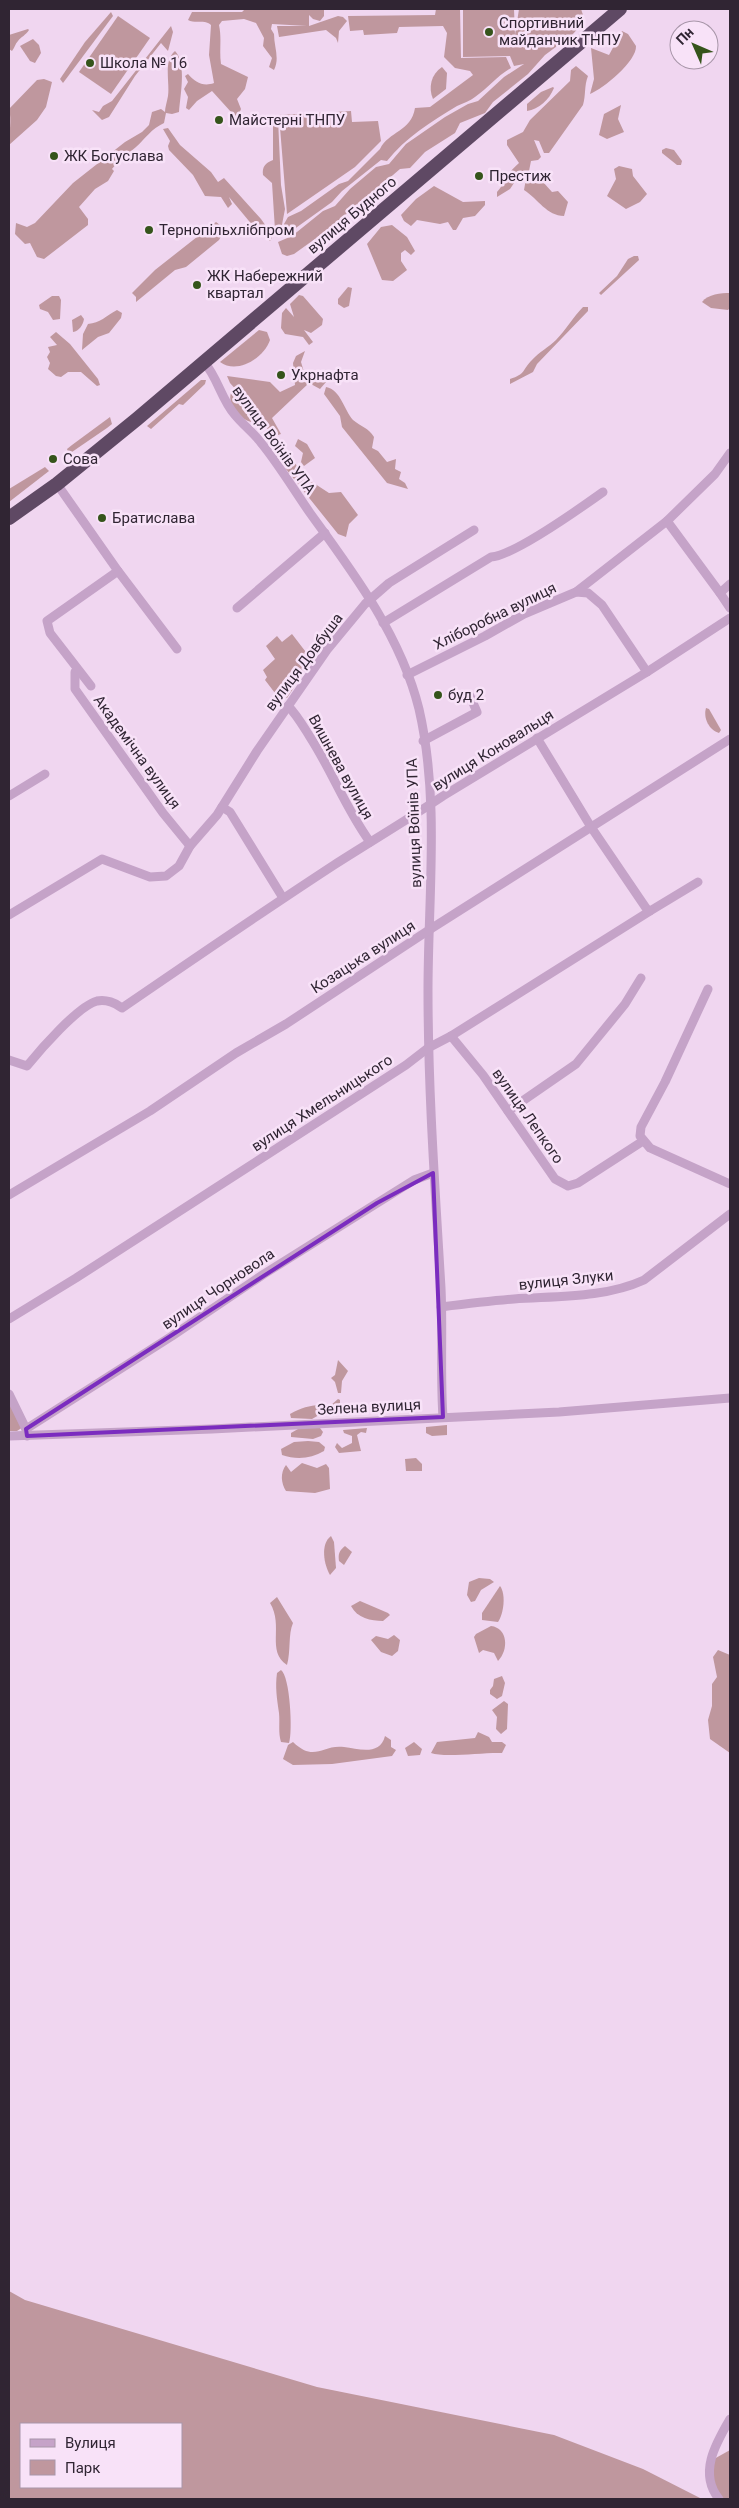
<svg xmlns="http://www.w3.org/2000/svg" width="739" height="2508" viewBox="0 0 739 2508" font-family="Roboto,sans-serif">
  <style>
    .green { fill: #bf979e; fill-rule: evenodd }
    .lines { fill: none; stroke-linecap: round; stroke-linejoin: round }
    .minor { stroke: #c5a3c8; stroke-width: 9 }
    .trunk { stroke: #5f4964; stroke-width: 14 }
    .marked { fill: none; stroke: #7b2cbf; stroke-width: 4; stroke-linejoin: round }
    .poi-dot { fill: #35541b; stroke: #f8e2f8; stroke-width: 2 }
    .labels { text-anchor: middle; stroke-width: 5; stroke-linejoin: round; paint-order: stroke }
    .poi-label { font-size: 15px; fill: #302533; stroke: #f8e2f8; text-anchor: start }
    .street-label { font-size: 15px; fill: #302533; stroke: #f8e2f8 }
  </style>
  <rect width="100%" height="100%" fill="#f0d6f0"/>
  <g class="green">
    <path d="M245 9H324V16L320 21 313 19 309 15V26L338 16 343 17 347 21 339 31 338 43 336 38 326 30 279 37 277 26H307L272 24 271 29 274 34C274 47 280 58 274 70L269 67 272 58 263 46 264 38 256 23 244 19 222 21 219 25C222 39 219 50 221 64L248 77 245 89 237 99 241 109 239 114 247 121 241 123 212 91 197 101 189 110 186 108 188 97 184 89 188 82 185 76 188 74C195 82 203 87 214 83L209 55 211 25C205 19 195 24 188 20L192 12H242Z"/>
    <path d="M436 9H460L461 58 506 57 511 68C497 76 488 88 475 97 470 101 463 103 457 106 432 121 405 138 387 161L381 160 342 191 332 202 286 235 284 224 288 217 301 211 339 184 348 181 380 149C389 131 411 132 415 108L430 107 473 75 470 71 455 68 444 57 447 33 443 26 399 27 397 33 364 35 363 30 350 31 348 16 435 15Z"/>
    <polygon points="463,9 514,9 515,35 519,9 581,9 585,21 572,35 545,55 528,74 493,102 485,113 460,123 455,133 425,152 410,168 400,169 393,175 326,231 294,254 287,256 282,254 278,242 292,236 323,211 335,206 350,189 376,167 389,164 406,144 445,117 468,104 478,101 504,77 524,64 514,66 510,56 463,57"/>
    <polygon points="111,12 113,16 63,83 60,79 85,42"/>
    <polygon points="118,16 150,38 111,94 79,72"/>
    <polygon points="171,26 173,32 168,51 161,43 135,76 109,117 102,120 92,110 99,112 103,106 112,101"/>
    <path d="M28 29 29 30C26 35 21 37 18 41 15 44 15 47 12 51L9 49V35Z"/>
    <path d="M622 31 628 34 636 46C637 61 603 89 590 94L594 79 591 48 609 55Z"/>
    <polygon points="33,39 39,45 41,53 35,63 30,61 20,46"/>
    <path d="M175 51C187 63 180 96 179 112L172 114 166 113 164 123C151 129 146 138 136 147 127 155 119 160 112 169L114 171 108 181 95 189 79 207 88 219V225L44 259 37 257 30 243 25 244 15 234 16 223 27 227 35 223 73 183 125 142 142 132 149 125 152 112 161 109 165 112C165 107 167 102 168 96 170 82 163 61 175 51Z"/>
    <path d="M576 66 588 76C584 86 586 95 583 105L549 153H544L539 141 534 140 541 157 538 160 531 161 528 176 524 179 518 177 510 189 497 197V192C507 180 506 174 519 163L507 145V140L523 132 530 120 570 81 571 70Z"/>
    <path d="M442 67 447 73 446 89 433 99C428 88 431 74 442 67Z"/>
    <path d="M44 79 52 82 46 107 37 120 9 145C9 133 12 120 9 109L37 80Z"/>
    <path d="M553 87 554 88C549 100 539 109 527 111V104L541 92Z"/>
    <polygon points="621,105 618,119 624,132 607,139 599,135 604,114"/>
    <polygon points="351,111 352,122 378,121 381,141 355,167 287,214 279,115"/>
    <path d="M276 118 278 119 281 185 285 209 280 235 275 230 272 183 263 175C262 167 265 163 273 160V126Z"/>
    <polygon points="168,128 180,145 211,172 218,182 224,178 261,219 273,236 270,241 258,232 229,197 232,204 228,208 221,197 205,196 193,175 169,150 168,146 170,141 163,129"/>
    <polygon points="666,148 674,150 682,161 681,165 677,165 662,153 662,150"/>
    <polygon points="619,166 632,169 633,176 647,194 640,202 626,209 607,196 616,179 614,169"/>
    <path d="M530 177 543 182 552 192 558 191 568 202 564 216C547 216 538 199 524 190L526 179Z"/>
    <polygon points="434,186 463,202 485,201 485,205 475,216 463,218 456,230 453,230 448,222 440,224 417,220 411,226 404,221 401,215 416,199"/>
    <polygon points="216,222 225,229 219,240 186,267 175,270 136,302 136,297 132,293 155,270"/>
    <polygon points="392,225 407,237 415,251 411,255 405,250 401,253 401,261 407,270 393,281 382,280 367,244 381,227"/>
    <polygon points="634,256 638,256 639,260 601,295 599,293 617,276 628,259"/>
    <polygon points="348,287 352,288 349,306 344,308 338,304 338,299"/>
    <path d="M730 293V308L728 310 711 308 702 302C708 294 721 293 730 293Z"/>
    <polygon points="299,295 303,296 323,319 322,325 311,333 304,330 313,342 309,345 303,337 285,334 281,328 282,313 286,308 294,317 290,304"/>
    <polygon points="52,296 59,296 61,300 60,319 53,320 48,312 40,309 39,305"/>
    <path d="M583 307H588V311L537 364 533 372 510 384V379C526 374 522 370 532 360 539 352 549 347 556 340 566 330 573 317 583 307Z"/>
    <path d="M117 310 122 313 121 318 109 333 98 337 82 350 83 334 88 324C100 323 106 316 117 310Z"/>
    <path d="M81 315 84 319C83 325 79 331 73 332L72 320Z"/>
    <path d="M259 330 267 332 270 340C264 358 237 375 220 362Z"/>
    <polygon points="56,332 70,344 98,379 100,385 97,386 81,372 68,372 61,377 56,376 48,369 50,363 47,357 50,352 48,347 57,345 50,337"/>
    <polygon points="305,351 301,362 304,372 311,376 319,371 326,382 320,389 309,383 272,418 281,434 278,435 269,431 256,412 230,383 227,376 270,382 280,392 295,385 293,363 296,356"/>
    <polygon points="201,380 206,380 205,384 183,405 179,404 151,429 147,426"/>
    <path d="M326 387C341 390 344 410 353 420 360 426 369 428 374 437L372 448 378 451 387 462 396 459 395 469 401 472 399 479 405 483 408 489 387 483 342 427 340 416 324 394Z"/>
    <path d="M231 393 249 408 253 415 251 422C240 419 227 405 231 393Z"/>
    <polygon points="110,417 112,424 107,428 69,454 67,449 72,445"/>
    <polygon points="271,435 309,480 329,493 341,492 358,515 349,524 346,537 338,534 282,464 268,442"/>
    <polygon points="298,439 307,444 315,458 304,466 301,462 303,453 295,446"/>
    <polygon points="45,467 49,471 9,502 9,489"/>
    <polygon points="292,634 312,660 287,698 283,695 278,697 265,680 267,677 263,670 275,659 266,646 277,636 282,642"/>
    <path d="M706 708 709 709 721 730 719 733C709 730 703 718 706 708Z"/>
    <polygon points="338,1360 348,1371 342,1381 341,1393 338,1393 335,1382 331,1378 335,1375"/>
    <path d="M338 1399 340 1400V1409L335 1414 326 1411 312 1419 291 1418 290 1414C305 1406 314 1404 330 1406Z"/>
    <polygon points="9,1402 23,1427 17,1431 9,1431"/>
    <polygon points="305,1425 320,1428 323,1432 321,1436 313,1439 291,1437 291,1433"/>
    <polygon points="447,1425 447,1435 432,1436 426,1433 426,1427"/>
    <polygon points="367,1428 366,1433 361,1432 357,1435 361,1451 339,1453 335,1447 337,1443 342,1448 352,1443 352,1436 344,1433 343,1430"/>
    <path d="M308 1441 319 1442 325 1447 324 1451C311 1459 296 1460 282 1455L281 1449 294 1442Z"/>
    <polygon points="416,1458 422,1464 422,1471 406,1471 405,1459"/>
    <path d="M302 1463 317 1468 326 1464 329 1468 330 1489 315 1493 286 1491C281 1483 280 1473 286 1465L291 1472Z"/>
    <path d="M331 1536 334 1542 336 1568 330 1575C324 1565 320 1544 331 1536Z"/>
    <path d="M345 1546 352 1552 344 1565 339 1561C338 1554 339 1551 345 1546Z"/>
    <polygon points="479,1578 490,1579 494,1582 481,1590 475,1601 471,1602 467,1595 469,1582"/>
    <path d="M500 1586C506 1594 504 1613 498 1622L482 1620V1613Z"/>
    <path d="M277 1597 293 1623C288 1634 291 1651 287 1665 266 1651 284 1626 270 1603Z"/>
    <path d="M360 1601 388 1613 390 1615 383 1621C371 1621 357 1618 351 1606Z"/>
    <path d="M491 1626C508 1628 509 1650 498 1661L494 1653 483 1650 479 1653 474 1637 476 1634Z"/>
    <polygon points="394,1635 400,1640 398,1651 392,1656 381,1652 371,1640 376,1636 388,1639"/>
    <polygon points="718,1650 730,1655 730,1753 710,1739 708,1720 712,1706 712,1684 717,1677 713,1657"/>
    <path d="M281 1670C290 1676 293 1732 289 1743L281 1742C278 1733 280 1723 279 1713 277 1699 275 1687 277 1673Z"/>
    <polygon points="502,1676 505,1683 502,1696 497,1699 490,1694 490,1690 493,1686 494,1679"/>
    <polygon points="504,1701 508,1704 507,1729 501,1734 496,1729 497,1717 492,1710"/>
    <path d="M478 1732 489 1737 492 1742H502L506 1745 502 1753C485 1752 445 1758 431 1753L437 1742 475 1738Z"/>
    <path d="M385 1736 391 1740V1747L396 1750 392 1756 332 1764 293 1765 283 1759 288 1745 293 1742C315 1763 322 1744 344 1747 359 1749 380 1756 385 1736Z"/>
    <polygon points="414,1742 422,1749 420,1755 408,1756 405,1748"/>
    <path d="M9 2291 25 2300 317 2387 554 2435 643 2469 702 2499H9ZM181 2424V2487H21V2424Z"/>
    <polygon points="730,2450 730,2499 722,2499 712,2483 714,2459"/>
  </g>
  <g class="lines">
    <g class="minor">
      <path d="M204 362C218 378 221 399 235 415 243 425 254 433 262 444 279 465 294 490 310 513 353 572 401 636 419 709 440 800 428 897 428 990 428 1089 435 1188 441 1288 443 1331 440 1374 443 1417"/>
      <polyline points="57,484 118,571 177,649"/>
      <polyline points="730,584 720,593 730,608"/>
      <polyline points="576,592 667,521"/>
      <polyline points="720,593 667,521 715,474 730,453"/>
      <polyline points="237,608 325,533"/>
      <path d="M383 623 491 557C513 556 582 507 603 492"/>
      <polyline points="78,670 75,672 75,689 163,813 190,846"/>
      <polyline points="407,675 485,636 524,614 576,592 588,593 602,605 647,672"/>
      <polyline points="91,686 50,633 47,621 118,571"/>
      <path d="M288 706C297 715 303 726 310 737 332 771 346 809 370 842"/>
      <polyline points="537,738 591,827 646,908 650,911 698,882"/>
      <polyline points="423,741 477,712 470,696"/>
      <polyline points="9,796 45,774"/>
      <polyline points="222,807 230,812 283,898"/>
      <polyline points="9,915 102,859 150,877 166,876 179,866 190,846 217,815 257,751 327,650 365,604 389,583 474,530"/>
      <polyline points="708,989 665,1082 641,1127 640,1136 650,1148 730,1184"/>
      <polyline points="451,1036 483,1075 555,1179 568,1186 578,1183 643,1141"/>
      <path d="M9 1060 27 1066C40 1050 78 1006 97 1001 106 999 116 1003 122 1008 192 960 262 912 334 865 370 842 407 820 443 796L647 672 730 618"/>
      <polyline points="508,1111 576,1064 625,1004 641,978"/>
      <polyline points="9,1195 150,1111 236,1053 286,1024 429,930 730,739"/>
      <path d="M441 1307C465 1304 490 1301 514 1299 557 1296 605 1298 644 1280L730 1214"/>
      <polyline points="9,1319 76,1278 406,1065 428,1048 451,1036 650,911"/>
      <polyline points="9,1394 26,1429"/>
      <polyline points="9,1436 212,1429 559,1412 730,1398"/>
      <polyline points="27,1436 26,1429 172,1336 264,1274 414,1180 433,1173"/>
      <path d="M719 2499C698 2473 716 2443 730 2419"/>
    </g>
    <polyline class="trunk" points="9,518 57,484 137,419 620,9"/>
  </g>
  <path class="marked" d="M433 1173 443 1417 27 1436 26 1429 377 1203Z"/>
  <g class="poi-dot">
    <circle cx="489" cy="32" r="5"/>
    <circle cx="90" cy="63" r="5"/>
    <circle cx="219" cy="120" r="5"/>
    <circle cx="54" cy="156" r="5"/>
    <circle cx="479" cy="176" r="5"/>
    <circle cx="149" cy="230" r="5"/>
    <circle cx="197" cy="285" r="5"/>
    <circle cx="281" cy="375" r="5"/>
    <circle cx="53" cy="459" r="5"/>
    <circle cx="102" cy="518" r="5"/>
    <circle cx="438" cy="695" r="5"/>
  </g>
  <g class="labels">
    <g class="poi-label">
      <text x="499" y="28">Спортивний<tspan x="499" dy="17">майданчик ТНПУ</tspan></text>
      <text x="100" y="68">Школа № 16</text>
      <text x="229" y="125">Майстерні ТНПУ</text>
      <text x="64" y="161">ЖК Богуслава</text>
      <text x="489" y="181">Престиж</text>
      <text x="159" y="235">Тернопільхлібпром</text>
      <text x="207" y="281">ЖК Набережний<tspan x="207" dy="17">квартал</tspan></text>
      <text x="291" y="380">Укрнафта</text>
      <text x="63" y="464">Сова</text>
      <text x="112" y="523">Братислава</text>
      <text x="448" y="700">буд 2</text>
    </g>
    <g class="street-label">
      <text transform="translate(352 215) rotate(-40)" y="5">вулиця Будного</text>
      <text transform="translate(274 440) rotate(54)" y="5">вулиця Воїнів УПА</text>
      <text transform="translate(495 616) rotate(-26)" y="5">Хліборобна вулиця</text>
      <text transform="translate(304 662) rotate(-53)" y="5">вулиця Довбуша</text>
      <text transform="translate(493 750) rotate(-32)" y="5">вулиця Коновальця</text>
      <text transform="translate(137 752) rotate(54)" y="5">Академічна вулиця</text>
      <text transform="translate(341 767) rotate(61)" y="5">Вишнева вулиця</text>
      <text transform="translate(414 823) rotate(-92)" y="5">вулиця Воїнів УПА</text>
      <text transform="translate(363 957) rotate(-33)" y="5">Козацька вулиця</text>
      <text transform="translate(322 1103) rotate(-33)" y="5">вулиця Хмельницького</text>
      <text transform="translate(528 1116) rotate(55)" y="5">вулиця Лепкого</text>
      <text transform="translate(566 1280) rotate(-6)" y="5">вулиця Злуки</text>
      <text transform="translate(218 1289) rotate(-34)" y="5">вулиця Чорновола</text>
      <text transform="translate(369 1407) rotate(-3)" y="5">Зелена вулиця</text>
    </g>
  </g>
  <rect width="739" height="2508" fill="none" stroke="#302533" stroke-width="20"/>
  <rect x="20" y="2423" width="162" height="65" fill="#f8e2f8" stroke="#a896a9"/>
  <rect x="30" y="2439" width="25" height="8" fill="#c5a3c8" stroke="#a896a9"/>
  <text x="65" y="2448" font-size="15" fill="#302533">Вулиця</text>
  <rect x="30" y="2460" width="25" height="15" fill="#bf979e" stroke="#a896a9"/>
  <text x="65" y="2473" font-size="15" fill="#302533">Парк</text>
  <g transform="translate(694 45) rotate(315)"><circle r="24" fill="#f8e2f8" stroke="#a896a9"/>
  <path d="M0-4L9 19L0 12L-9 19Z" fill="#35541b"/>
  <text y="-8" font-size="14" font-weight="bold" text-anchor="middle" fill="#302533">Пн</text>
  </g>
</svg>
